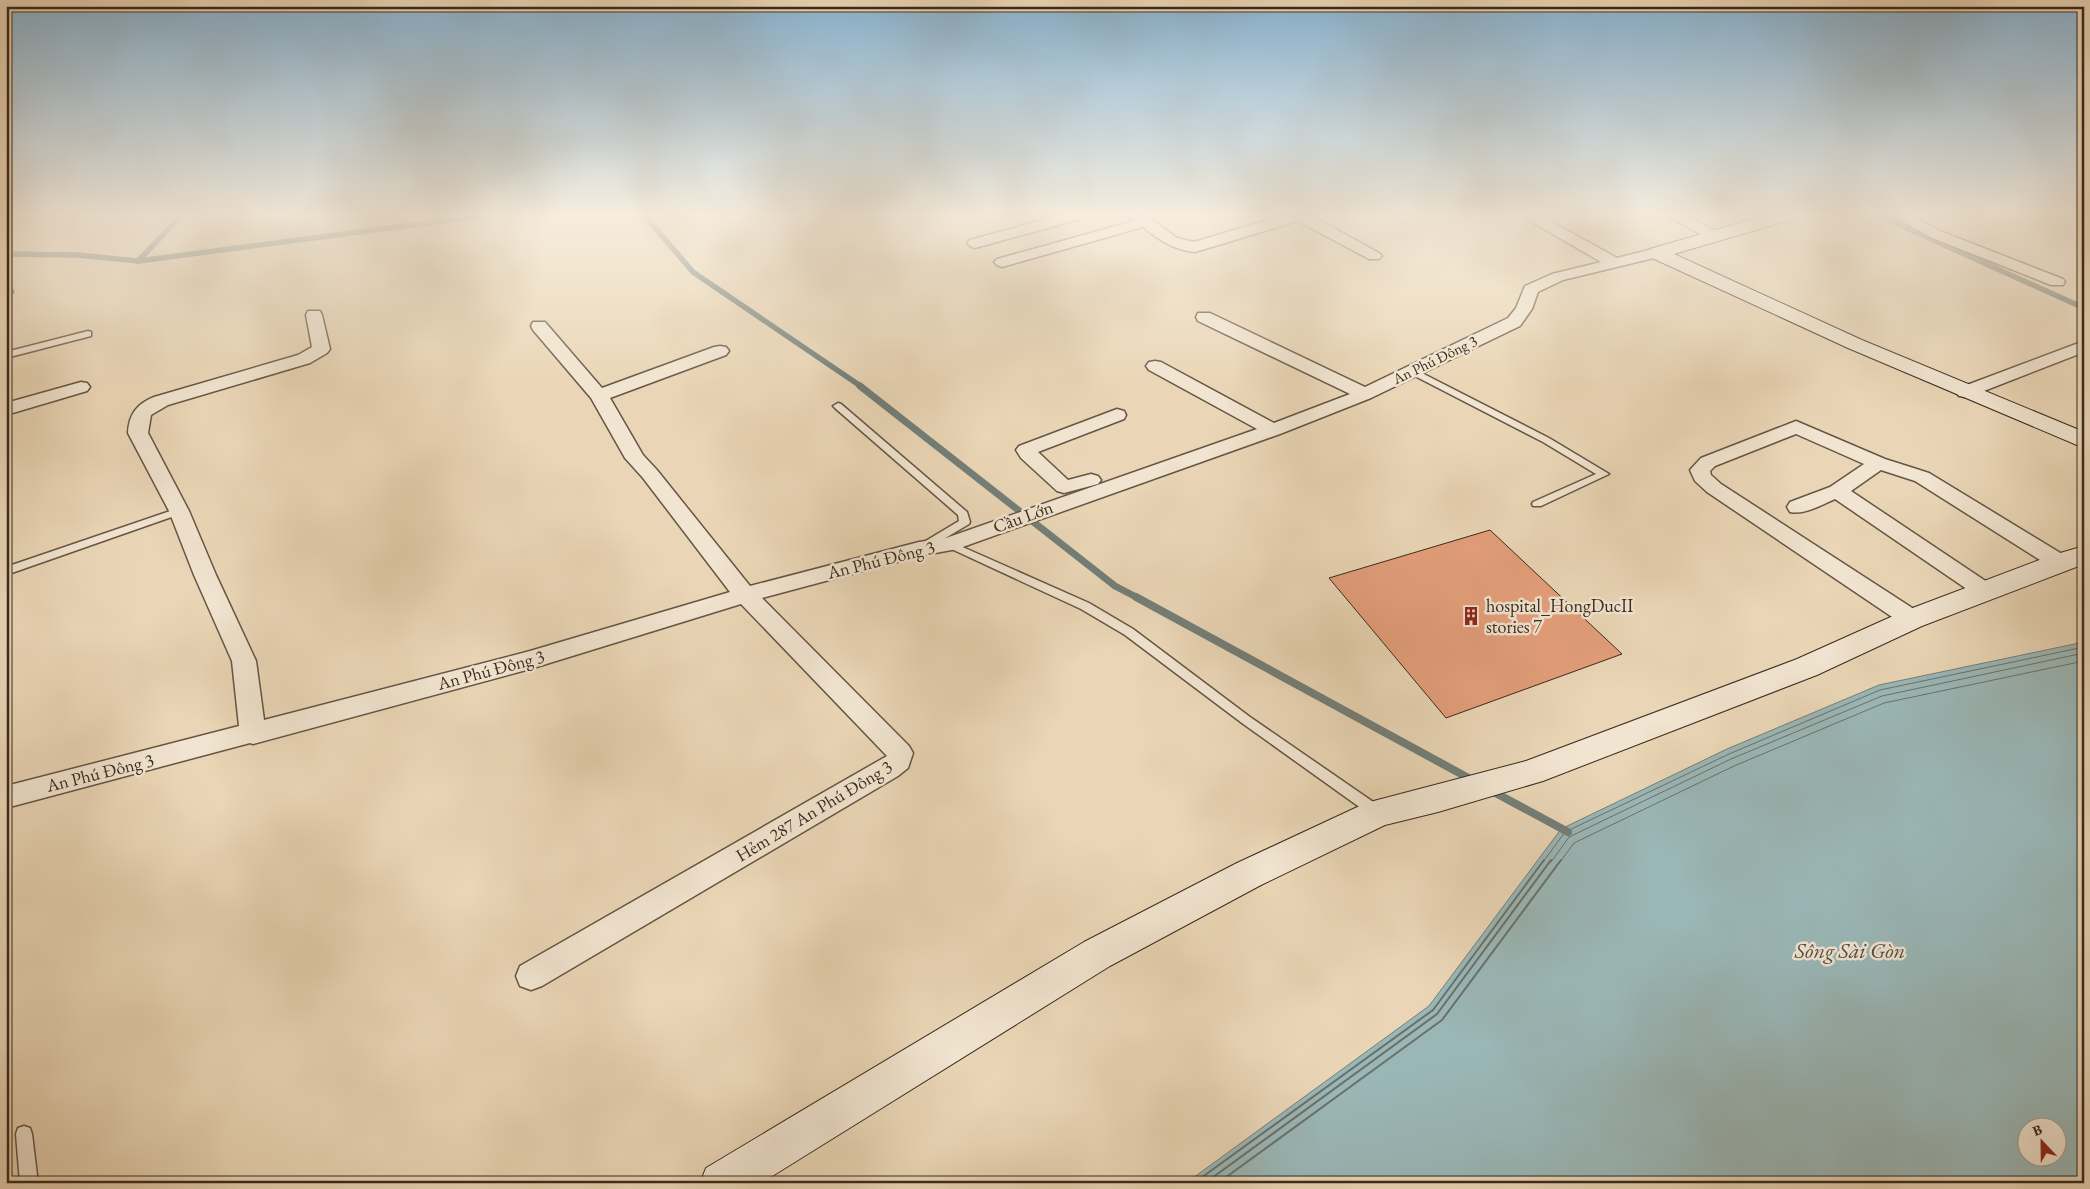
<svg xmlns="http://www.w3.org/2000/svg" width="2090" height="1189" viewBox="0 0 2090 1189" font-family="'EB Garamond',serif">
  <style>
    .water { fill: #9ab7b7; stroke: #737f79; fill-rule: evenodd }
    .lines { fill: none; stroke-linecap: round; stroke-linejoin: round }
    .shore-far1 { stroke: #6a706a; stroke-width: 1 }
    .shore { stroke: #6a706a; stroke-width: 2 }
    .stream-far2 { stroke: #737f79; stroke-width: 5.5 }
    .stream-far1 { stroke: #737f79; stroke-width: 7 }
    .stream { stroke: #737f79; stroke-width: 8 }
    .building { fill: #e49f7b; stroke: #392a1d }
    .lane-casing { stroke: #655543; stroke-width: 3 }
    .street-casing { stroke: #655543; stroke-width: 3 }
    .secondary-casing { stroke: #392a1d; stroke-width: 2 }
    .lane { fill: #f1e4d0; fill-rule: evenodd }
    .street { fill: #f1e4d0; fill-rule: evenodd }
    .secondary { fill: #f1e4d0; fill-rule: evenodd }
    .labels { text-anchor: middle; stroke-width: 5; stroke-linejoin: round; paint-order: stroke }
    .far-street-label { font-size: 15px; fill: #392a1d; stroke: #f1e4d0 }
    .street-label { font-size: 18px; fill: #392a1d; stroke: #f1e4d0 }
    .poi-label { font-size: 18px; fill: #392a1d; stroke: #f1e4d0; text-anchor: start }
    .near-water-label { font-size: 22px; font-style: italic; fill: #514d44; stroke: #f1e4d0 }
  </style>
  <rect width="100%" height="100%" fill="#ead6b6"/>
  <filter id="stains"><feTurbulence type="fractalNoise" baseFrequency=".004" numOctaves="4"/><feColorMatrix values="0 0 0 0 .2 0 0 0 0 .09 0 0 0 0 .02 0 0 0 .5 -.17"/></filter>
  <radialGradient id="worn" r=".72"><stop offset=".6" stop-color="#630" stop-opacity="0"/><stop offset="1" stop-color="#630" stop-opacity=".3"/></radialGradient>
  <path class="water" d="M2084 642V1183H1186L1429 1006 1561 829 1727 749 1879 685ZM2028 1126H2058V1156H2028Z"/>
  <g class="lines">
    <g class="shore-far1">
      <polyline points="1543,862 1565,832 1729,754 1880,690 2084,647"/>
      <polyline points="1551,862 1569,837 1731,759 1882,696 2084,653"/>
      <polyline points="1560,862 1574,843 1734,766 1884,703 2084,661"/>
    </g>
    <g class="shore">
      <polyline points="1194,1183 1433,1010 1544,860"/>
      <polyline points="1205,1183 1437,1014 1551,860"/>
      <polyline points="1218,1183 1442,1020 1561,860"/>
    </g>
    <g class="stream-far2">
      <polyline points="645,216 693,272 862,387"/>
      <polyline points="1880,216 2084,308"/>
      <polyline points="6,254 78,255 138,261 481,216"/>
      <polyline points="138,261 181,216"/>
    </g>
    <polyline class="stream-far1" points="860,386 1115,586 1138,598"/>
    <g class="stream">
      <polyline points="1136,597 1474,781"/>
      <polyline points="1490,790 1568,832"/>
    </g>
  </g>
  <polygon class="building" points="1490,530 1622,654 1446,718 1329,578"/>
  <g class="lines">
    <g class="lane-casing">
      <g id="lane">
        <polygon points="6,290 12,290 13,292 6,295"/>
        <polygon points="88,331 91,332 91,336 6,358 6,352"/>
        <polygon points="1412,368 1549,438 1609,474 1541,506 1533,506 1532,504 1533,502 1596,474 1543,442 1409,373 1409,369"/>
        <polygon points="838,403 841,404 967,512 970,522 969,524 927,549 919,549 918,547 919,545 959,521 958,515 835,408 833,406"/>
        <polygon points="179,508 184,511 183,513 6,575 6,567"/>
        <polygon points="949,541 1089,603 1133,629 1250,717 1382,808 1384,812 1382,816 1377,818 1372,816 1242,723 1125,635 1081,609 945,546 944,544 945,542"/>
        <polygon points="24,1126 30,1128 32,1134 38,1183 20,1183 16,1134 18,1128"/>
      </g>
    </g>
    <g class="street-casing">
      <g id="street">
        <polygon points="1057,216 1082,216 1080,219 975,248 970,246 967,243 970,240"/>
        <path d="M1130 216H1147L1177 238 1194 242 1281 216H1312L1379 253 1382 256 1379 259H1369L1298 221 1195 252C1174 250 1159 240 1143 227L1002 267 997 265 994 262 997 259 1134 221Z"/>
        <path d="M1522 216H1541L1617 258 1657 248 1662 250 1665 253 1662 256 1563 280 1538 292 1532 309 1520 326 1371 398 1280 434 957 549 919 556 762 598 909 746 913 753 908 768 898 776 542 986 531 990 520 986 516 976 520 966 887 756 741 604 530 669 253 744 250 743 6 808V786L239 726 232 661 194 575 169 511 128 433C129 414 137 404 154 397L298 355 312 347 306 315 308 311H320L322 315 330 349 327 353 310 363 168 405 151 415 148 433 189 511 216 575 256 661 264 720 530 651 730 592 643 478 625 458 591 398 533 330 531 326 533 322H545L602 388 714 347 720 346 726 347 729 351 726 355 610 398 643 455 657 470 750 586 919 542 946 538 1257 429 1149 370 1146 366 1149 362 1155 361 1161 362 1274 423 1350 394 1198 321 1196 317 1198 313H1210L1365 387 1508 318 1516 308 1525 286 1552 274 1601 262Z"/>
        <polygon points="1668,216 1687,216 1719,233 1721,236 1719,239 1709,239"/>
        <polygon points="1893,216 1912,216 1940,231 2063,279 2065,282 2063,285 2051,285 1930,237"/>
        <polygon points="2072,216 2084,216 2084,223"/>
        <polygon points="2084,341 2084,352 1971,396 1965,397 1959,396 1956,392 1959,388"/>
        <polygon points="81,382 87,383 90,387 87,391 6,415 6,403"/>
        <polygon points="1117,409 1124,411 1126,415 1124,419 1038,452 1068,480 1091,474 1098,476 1101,480 1098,484 1064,493 1057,491 1021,458 1016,450 1019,446"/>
        <path d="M1796 421 1885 459 1929 473 2067 557 2070 562 2067 567 2059 569 2051 567 1915 481 1881 470 1851 491 1993 586 1996 591 1993 596 1985 599 1977 596 1835 499C1821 505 1805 515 1790 512L1787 507 1790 502 1830 487 1864 464 1796 434 1715 466 1710 471 1711 475 1721 484 1920 613 1924 619 1920 625 1912 627 1904 625 1707 492 1695 481 1690 470 1701 458Z"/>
      </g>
    </g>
    <g class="secondary-casing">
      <g id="secondary">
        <polygon points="1763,216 1793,216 1790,220 1674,254 1862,340 2084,432 2084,448 1848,348 1650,257 1648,253 1650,249"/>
        <polygon points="2084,546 2084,564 1922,626 1817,675 1543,781 1438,812 1385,825 1261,885 1110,966 761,1183 700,1183 706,1168 1084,942 1237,863 1366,803 1526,761 1797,659 1902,612 2050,556"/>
      </g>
    </g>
    <use href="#lane" class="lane"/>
    <use href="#street" class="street"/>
    <use href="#secondary" class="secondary"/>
  </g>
  <linearGradient id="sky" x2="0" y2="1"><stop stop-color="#89b5d4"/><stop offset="0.56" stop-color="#f6edde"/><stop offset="1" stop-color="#f6edde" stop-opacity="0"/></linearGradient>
  <rect width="2090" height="383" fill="url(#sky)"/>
  <defs>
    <g id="building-bare" transform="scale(1.5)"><path d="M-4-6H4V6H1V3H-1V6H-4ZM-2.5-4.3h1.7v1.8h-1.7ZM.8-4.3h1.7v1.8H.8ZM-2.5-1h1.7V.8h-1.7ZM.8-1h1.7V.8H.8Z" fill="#8f2418" stroke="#f1e4d0" stroke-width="2.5" paint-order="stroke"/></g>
  </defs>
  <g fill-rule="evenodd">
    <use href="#building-bare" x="1471" y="616"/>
  </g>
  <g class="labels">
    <g class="far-street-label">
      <text transform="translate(1435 360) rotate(-26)" y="5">An Phú Đông 3</text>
    </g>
    <g class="street-label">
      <text transform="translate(1023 517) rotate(-20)" y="6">Cầu Lớn</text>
      <text transform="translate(881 560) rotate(-14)" y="6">An Phú Đông 3</text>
      <text transform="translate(491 670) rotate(-15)" y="6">An Phú Đông 3</text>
      <text transform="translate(100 773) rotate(-14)" y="6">An Phú Đông 3</text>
      <text transform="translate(814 811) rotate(-31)" y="6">Hẻm 287 An Phú Đông 3</text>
    </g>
    <g class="poi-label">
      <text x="1486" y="612">hospital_HongDucII<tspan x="1486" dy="21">stories 7</tspan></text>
    </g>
    <g class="near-water-label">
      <text x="1850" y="958">Sông Sài Gòn</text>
    </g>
  </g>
  <rect width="2090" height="1189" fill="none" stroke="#ead6b6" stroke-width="25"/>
  <rect x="8" y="8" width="2075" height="1174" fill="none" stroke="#392a1d" stroke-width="2.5"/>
  <rect x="12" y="12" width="2065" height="1164" fill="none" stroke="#392a1d"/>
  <g transform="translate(2042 1142) rotate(338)"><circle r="24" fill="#f1e4d0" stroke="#a79a88"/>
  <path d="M0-4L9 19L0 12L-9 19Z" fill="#8f2418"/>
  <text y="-8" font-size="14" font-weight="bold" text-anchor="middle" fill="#392a1d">B</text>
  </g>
  <rect width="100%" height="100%" filter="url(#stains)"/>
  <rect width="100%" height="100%" fill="url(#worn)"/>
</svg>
